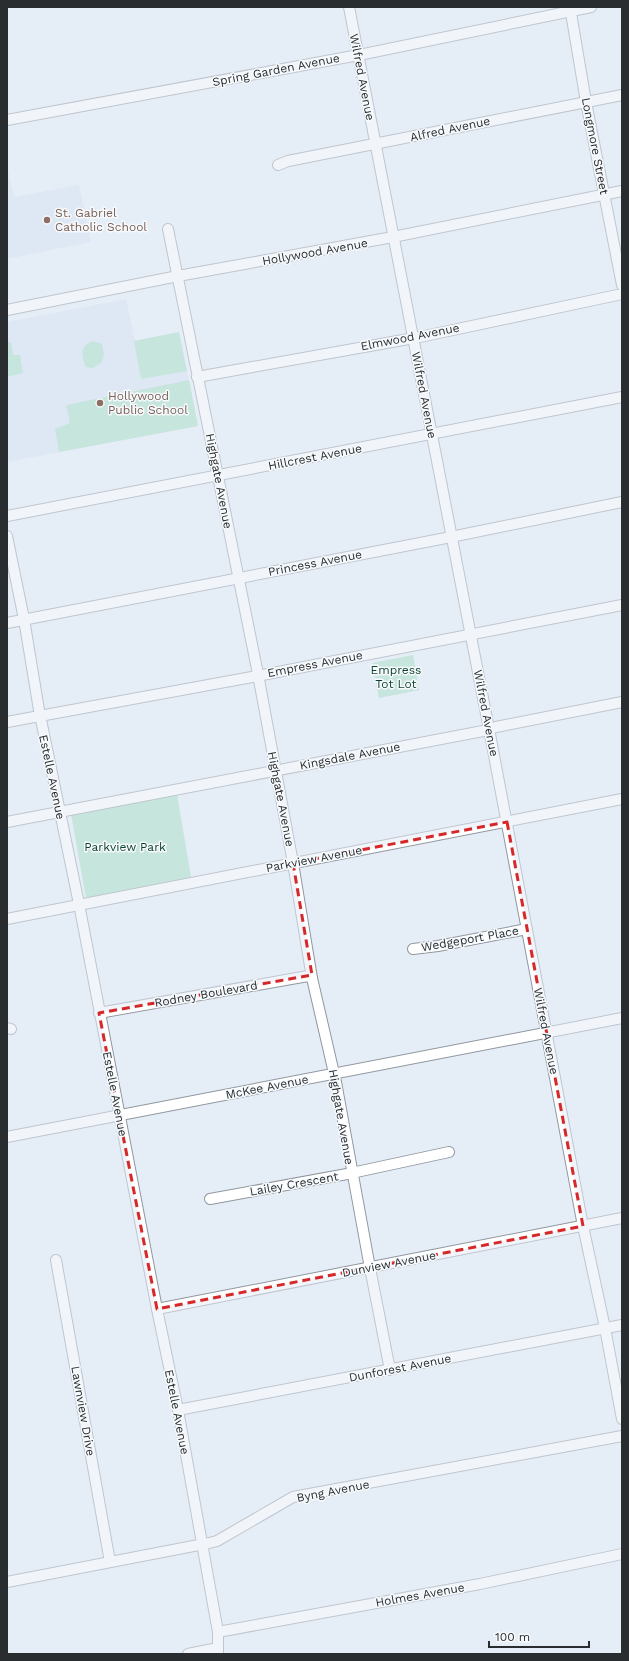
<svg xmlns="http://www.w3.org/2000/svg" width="629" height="1661" viewBox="0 0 629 1661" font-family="'Work Sans',sans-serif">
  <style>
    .built { fill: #d6e2f1 }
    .green { fill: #a0dbbd }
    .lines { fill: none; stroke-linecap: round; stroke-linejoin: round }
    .minor-casing { stroke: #90979f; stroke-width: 12 }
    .minor { stroke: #fff; stroke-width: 10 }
    .marked { fill: none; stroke: #d62828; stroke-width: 3; stroke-dasharray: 8 5; stroke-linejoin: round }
    .education-dot { fill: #8d6e63; stroke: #f7fafd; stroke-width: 1.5 }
    .labels { text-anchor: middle; stroke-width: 3; stroke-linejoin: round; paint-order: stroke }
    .street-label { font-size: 12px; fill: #2a2d30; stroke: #f7fafd }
    .education-label { font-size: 12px; fill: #785e54; stroke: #f7fafd; text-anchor: start }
    .park-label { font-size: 12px; fill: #0a3f2b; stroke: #f7fafd }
  </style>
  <rect width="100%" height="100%" fill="#e5edf6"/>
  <g class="built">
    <polygon points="7,166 14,197 79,185 91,242 7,259"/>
    <polygon points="126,299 135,341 179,332 198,426 7,462 7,322"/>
  </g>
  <g class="green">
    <polygon points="179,332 187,371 141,379 134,341"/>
    <path d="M93 341 102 344 104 354 102 362 93 368 86 367C81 356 79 346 93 341Z"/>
    <polygon points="7,342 11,342 13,355 20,355 23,373 7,377"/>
    <polygon points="189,380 198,426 59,452 55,429 70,423 66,405"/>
    <polygon points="413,655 419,690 379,698 372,663"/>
    <polygon points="177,794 191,877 86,898 71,814"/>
  </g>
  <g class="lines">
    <g class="minor-casing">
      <g id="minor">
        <polyline points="349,7 489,729 583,1226 605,1328 622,1419"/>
        <polyline points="570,7 586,102 622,285"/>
        <polyline points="7,120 364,54 591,7"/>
        <polyline points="278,165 288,161 622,95"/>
        <polyline points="168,229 257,669 293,863 312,978 336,1082 370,1268 390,1370"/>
        <polyline points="7,310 178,276 393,237 622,191"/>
        <polyline points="197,377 420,337 622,294"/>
        <polyline points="7,516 622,397"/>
        <polyline points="7,536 24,619 39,710 79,904 157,1309 178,1410 218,1632 218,1654"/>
        <polyline points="7,623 446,538 622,502"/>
        <polyline points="7,722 252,677 622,605"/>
        <polyline points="7,822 483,731 496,727 622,702"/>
        <polyline points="7,919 622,799"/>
        <polyline points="413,949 438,946 527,929"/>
        <polyline points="99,1013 308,976 312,978"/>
        <polyline points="7,1028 11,1029"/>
        <polyline points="7,1137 622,1018"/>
        <polyline points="210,1199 347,1174 449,1152"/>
        <polyline points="56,1260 110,1562"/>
        <polyline points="157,1309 622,1218"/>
        <polyline points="178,1410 622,1325"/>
        <polyline points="7,1582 209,1543 217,1541 293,1497 622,1436"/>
        <polyline points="218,1632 480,1584 622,1554"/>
        <polyline points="188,1654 218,1648"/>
      </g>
    </g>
    <use href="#minor" class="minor"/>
  </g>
  <path d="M0 0H629V1661H0ZM507 822 583 1226 157 1309 99 1013 312 975 293 863Z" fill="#e5edf6" fill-opacity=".55" fill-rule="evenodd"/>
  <path class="marked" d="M507 822 583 1226 157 1309 99 1013 312 975 293 863Z"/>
  <g class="education-dot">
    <circle cx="47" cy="220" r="4"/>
    <circle cx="100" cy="403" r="4"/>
  </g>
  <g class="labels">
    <g class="street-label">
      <text transform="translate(276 70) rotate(-11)" y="4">Spring Garden Avenue</text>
      <text transform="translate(362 77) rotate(79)" y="4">Wilfred Avenue</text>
      <text transform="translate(450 129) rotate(-12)" y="4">Alfred Avenue</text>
      <text transform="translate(595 146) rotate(79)" y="4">Longmore Street</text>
      <text transform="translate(315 252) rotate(-10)" y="4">Hollywood Avenue</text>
      <text transform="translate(410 337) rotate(-11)" y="4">Elmwood Avenue</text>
      <text transform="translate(424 395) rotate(79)" y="4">Wilfred Avenue</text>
      <text transform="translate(315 457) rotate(-11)" y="4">Hillcrest Avenue</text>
      <text transform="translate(219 481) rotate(79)" y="4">Highgate Avenue</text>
      <text transform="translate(315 563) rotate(-11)" y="4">Princess Avenue</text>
      <text transform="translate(315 664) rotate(-11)" y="4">Empress Avenue</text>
      <text transform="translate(486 713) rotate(79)" y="4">Wilfred Avenue</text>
      <text transform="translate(350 756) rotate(-11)" y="4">Kingsdale Avenue</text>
      <text transform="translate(52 777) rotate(78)" y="4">Estelle Avenue</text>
      <text transform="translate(281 799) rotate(79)" y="4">Highgate Avenue</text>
      <text transform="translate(314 859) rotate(-11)" y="4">Parkview Avenue</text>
      <text transform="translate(470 939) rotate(-10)" y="4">Wedgeport Place</text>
      <text transform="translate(206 994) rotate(-10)" y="4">Rodney Boulevard</text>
      <text transform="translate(546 1031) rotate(79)" y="4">Wilfred Avenue</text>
      <text transform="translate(267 1087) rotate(-11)" y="4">McKee Avenue</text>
      <text transform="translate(115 1094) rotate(79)" y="4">Estelle Avenue</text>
      <text transform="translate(341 1117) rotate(80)" y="4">Highgate Avenue</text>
      <text transform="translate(294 1184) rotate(-10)" y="4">Lailey Crescent</text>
      <text transform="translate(389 1264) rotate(-11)" y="4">Dunview Avenue</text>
      <text transform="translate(400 1368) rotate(-11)" y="4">Dunforest Avenue</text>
      <text transform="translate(83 1411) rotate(80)" y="4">Lawnview Drive</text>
      <text transform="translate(177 1412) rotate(79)" y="4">Estelle Avenue</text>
      <text transform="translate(333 1491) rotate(-11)" y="4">Byng Avenue</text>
      <text transform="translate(420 1595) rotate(-10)" y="4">Holmes Avenue</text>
    </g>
    <g class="education-label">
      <text x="55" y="217">St. Gabriel<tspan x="55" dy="14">Catholic School</tspan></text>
      <text x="108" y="400">Hollywood<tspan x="108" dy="14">Public School</tspan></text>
    </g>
    <g class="park-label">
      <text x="396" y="674">Empress<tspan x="396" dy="14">Tot Lot</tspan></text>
      <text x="125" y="851">Parkview Park</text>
    </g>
  </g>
  <rect width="629" height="1661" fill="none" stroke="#2a2d30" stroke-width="16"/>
  <path d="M489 1641v6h100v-6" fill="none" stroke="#2a2d30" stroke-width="2"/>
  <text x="495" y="1641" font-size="12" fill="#2a2d30" stroke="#f7fafd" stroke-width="3" paint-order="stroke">100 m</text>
</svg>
